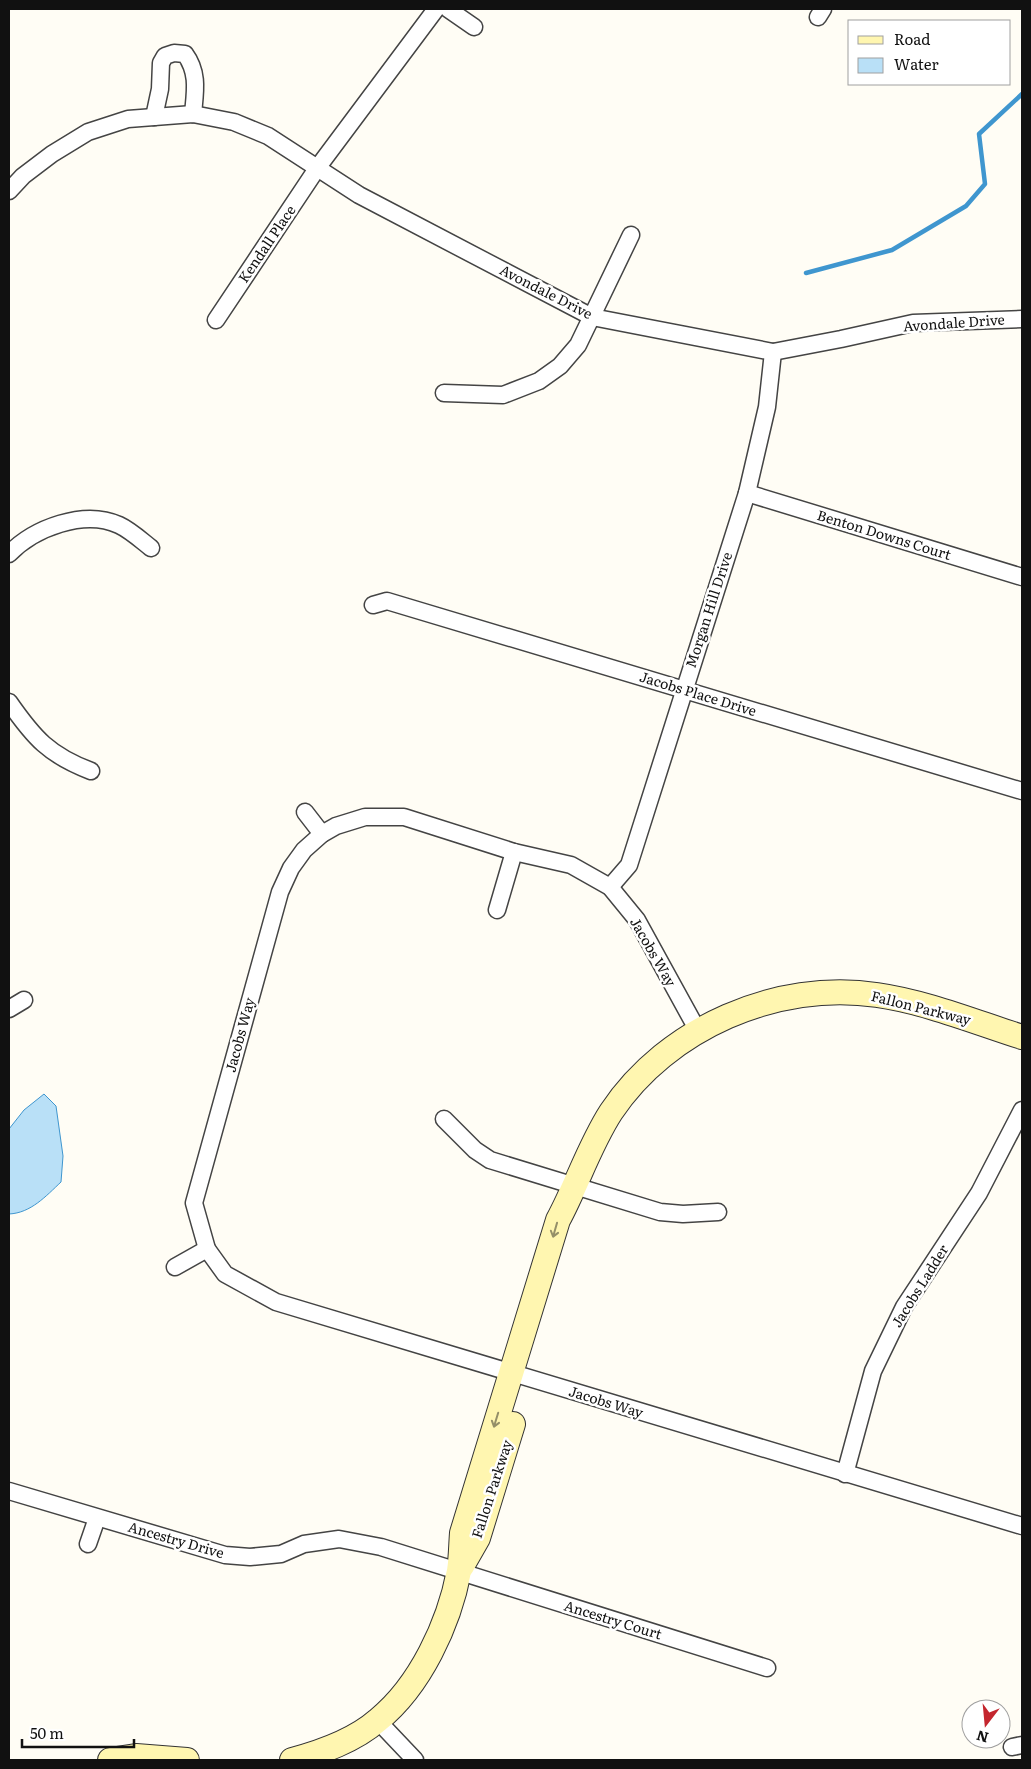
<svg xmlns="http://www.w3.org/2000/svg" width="1031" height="1769" viewBox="0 0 1031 1769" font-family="Literata,serif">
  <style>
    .water { fill: #b9e0f7; stroke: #3f96cf }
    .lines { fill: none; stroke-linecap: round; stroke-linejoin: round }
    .stream { stroke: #3f96cf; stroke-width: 4.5 }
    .street-casing { stroke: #444; stroke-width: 19 }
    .secondary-casing { stroke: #333; stroke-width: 26 }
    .street { stroke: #fff; stroke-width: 16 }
    .secondary { stroke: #fff6b0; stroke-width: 24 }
    .oneway { stroke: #948f68 }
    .labels { text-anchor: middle; stroke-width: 5; stroke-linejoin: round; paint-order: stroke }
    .street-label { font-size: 14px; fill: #111; stroke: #fff }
  </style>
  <rect width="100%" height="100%" fill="#fffdf5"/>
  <path class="water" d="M44 1094 56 1106 63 1156 61 1182C46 1196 31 1213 9 1214V1129L24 1110Z"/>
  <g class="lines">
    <polyline class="stream" points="806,273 892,250 966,206 985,184 979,134 1022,94"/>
    <g class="street-casing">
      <g id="street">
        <polyline points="448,9 474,27"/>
        <polyline points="818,17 823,9"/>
        <path d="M154 117 160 89 161 63 165 56 174 53 185 54C199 73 195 92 193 114"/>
        <polyline points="9,191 23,176 52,154 88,132 128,119 193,114 234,122 268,136 359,195 592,317 773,352 841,339 913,323 1022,319"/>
        <polyline points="216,320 318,167 436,9"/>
        <polyline points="444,393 503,395 539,381 560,366 578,345 631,235"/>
        <polyline points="747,493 1022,577"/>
        <path d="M9 554C34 528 84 509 119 525 130 530 141 540 151 548"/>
        <polyline points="373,605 387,601 1022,791"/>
        <path d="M9 702C34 738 49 755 91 771"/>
        <polyline points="305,812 322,834"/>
        <polyline points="610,887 629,865 747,493 767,407 773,352"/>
        <polyline points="497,910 514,852"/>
        <polyline points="9,1009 24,1000"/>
        <polyline points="698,1031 637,920 610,887 571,865 514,852 404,817 365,817 336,826 322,834 304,850 291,868 280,892 194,1203 207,1249 225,1274 276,1302 1022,1526"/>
        <polyline points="444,1119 475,1150 490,1160 660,1212 683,1214 718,1212"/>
        <polyline points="175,1267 207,1249"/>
        <polyline points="845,1474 873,1371 904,1307 979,1193 1022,1110"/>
        <polyline points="9,1491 225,1555 250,1557 281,1554 304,1544 339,1539 381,1547 767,1668"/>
        <polyline points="88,1544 97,1518"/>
        <polyline points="378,1721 415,1760"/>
        <polyline points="1012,1747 1022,1745"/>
      </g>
    </g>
    <g class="secondary-casing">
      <g id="secondary">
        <polyline points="462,1566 478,1538 513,1424"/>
        <polyline points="110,1760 136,1756 187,1760"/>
        <path d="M292 1760C322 1752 354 1741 378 1720 420 1686 449 1624 459 1571 461 1559 461 1546 462 1533L558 1220C577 1185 589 1146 611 1112 667 1028 777 980 877 995 926 1002 975 1022 1022 1037"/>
      </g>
    </g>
    <use href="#street" class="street"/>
    <use href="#secondary" class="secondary"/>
  </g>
  <defs><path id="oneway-shaft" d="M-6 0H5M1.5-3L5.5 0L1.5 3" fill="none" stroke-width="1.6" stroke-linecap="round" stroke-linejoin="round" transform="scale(1.25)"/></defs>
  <g class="oneway">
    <use href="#oneway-shaft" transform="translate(555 1230) rotate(106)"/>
    <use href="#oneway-shaft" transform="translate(496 1420) rotate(107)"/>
  </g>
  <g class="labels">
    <g class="street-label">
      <text transform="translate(267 244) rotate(-56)" y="5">Kendall Place</text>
      <text transform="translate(546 292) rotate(27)" y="5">Avondale Drive</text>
      <text transform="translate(954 323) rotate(-4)" y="5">Avondale Drive</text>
      <text transform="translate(884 535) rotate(17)" y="5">Benton Downs Court</text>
      <text transform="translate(709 610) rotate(-72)" y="5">Morgan Hill Drive</text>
      <text transform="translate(698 694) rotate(17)" y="5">Jacobs Place Drive</text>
      <text transform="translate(653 952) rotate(60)" y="5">Jacobs Way</text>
      <text transform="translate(921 1008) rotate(14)" y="5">Fallon Parkway</text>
      <text transform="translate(240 1035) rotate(-75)" y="5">Jacobs Way</text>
      <text transform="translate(920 1286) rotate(-58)" y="5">Jacobs Ladder</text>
      <text transform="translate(606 1402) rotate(17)" y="5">Jacobs Way</text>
      <text transform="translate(492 1489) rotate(-72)" y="5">Fallon Parkway</text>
      <text transform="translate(176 1540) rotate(16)" y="5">Ancestry Drive</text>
      <text transform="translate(613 1620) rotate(17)" y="5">Ancestry Court</text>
    </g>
  </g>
  <rect width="1031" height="1769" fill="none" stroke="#111111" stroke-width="20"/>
  <rect x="848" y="20" width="162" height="65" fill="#ffffff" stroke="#a0a0a0"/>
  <rect x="858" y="36" width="25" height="8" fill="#fff6b0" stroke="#a0a0a0"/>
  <text x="894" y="45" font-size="15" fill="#111111">Road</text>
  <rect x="858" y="58" width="25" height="15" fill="#b9e0f7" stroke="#a0a0a0"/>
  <text x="894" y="70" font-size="15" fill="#111111">Water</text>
  <g transform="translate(986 1724) rotate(196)"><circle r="24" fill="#ffffff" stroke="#a0a0a0"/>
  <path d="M0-4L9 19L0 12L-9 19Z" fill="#c4262e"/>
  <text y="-8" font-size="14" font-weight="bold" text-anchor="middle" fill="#111111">N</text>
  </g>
  <path d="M22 1739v8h112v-8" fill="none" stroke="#111111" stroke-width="2.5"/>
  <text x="30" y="1739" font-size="15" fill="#111111" stroke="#ffffff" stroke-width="4" paint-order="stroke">50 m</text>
</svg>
